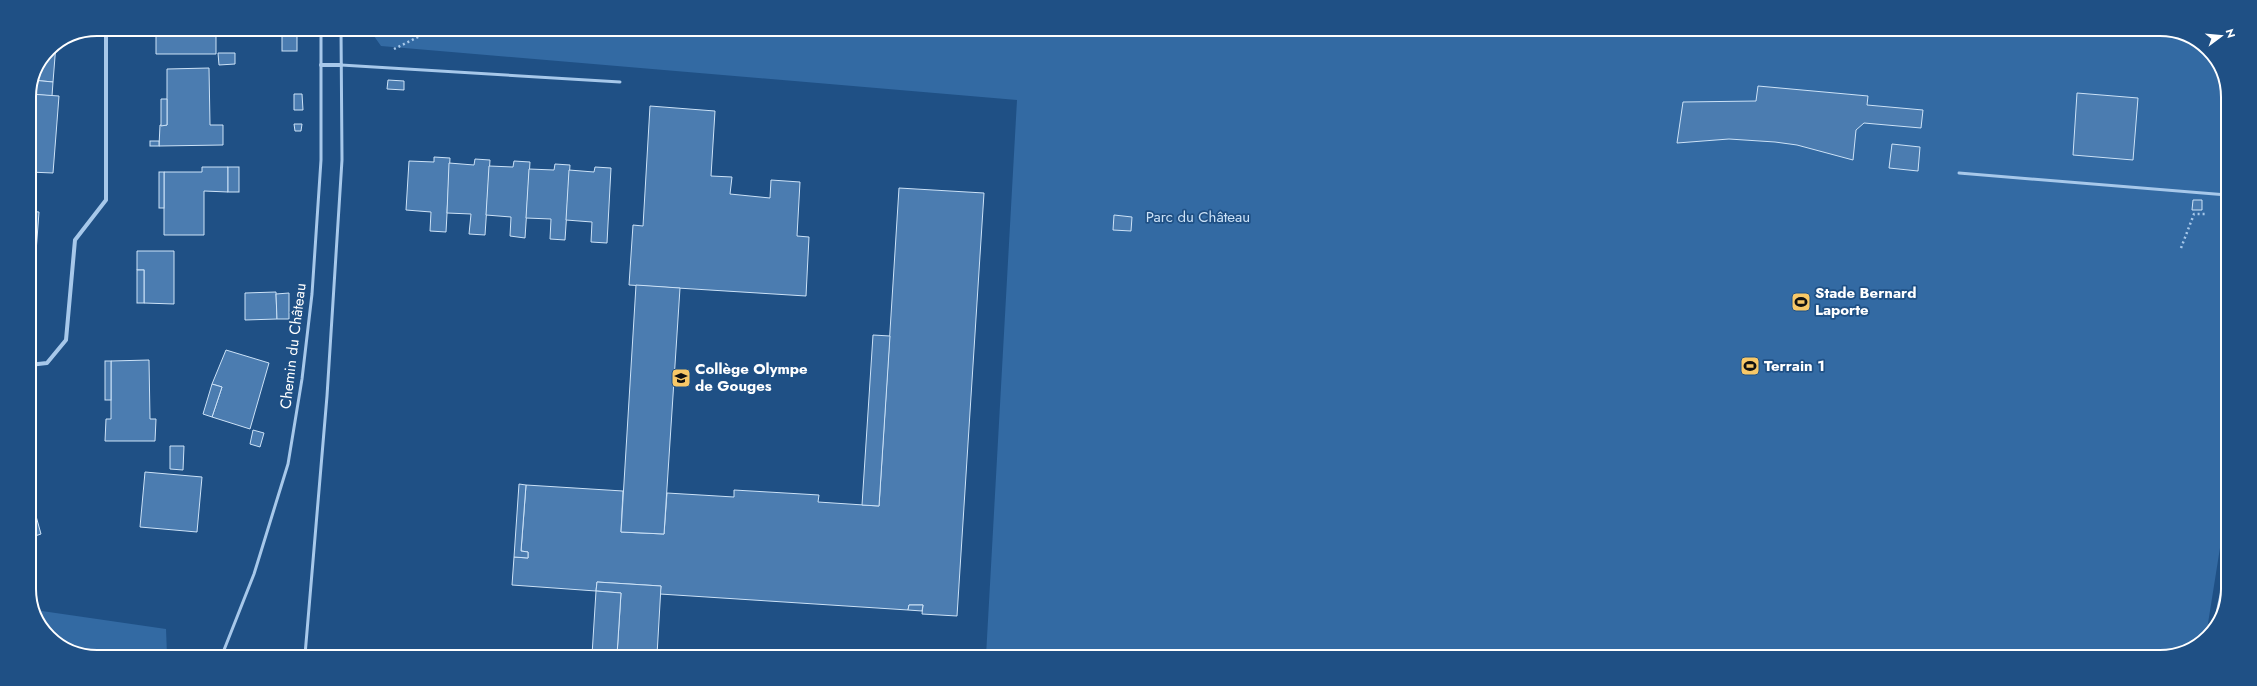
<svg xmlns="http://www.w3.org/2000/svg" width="2257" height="686" viewBox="0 0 2257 686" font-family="Jost,sans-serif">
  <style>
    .green { fill: #336aa3 }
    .building { fill: #4b7cb0; stroke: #cce2f7 }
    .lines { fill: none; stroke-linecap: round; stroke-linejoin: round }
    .path { stroke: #a7c8ea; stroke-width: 2.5; stroke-dasharray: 2 3; stroke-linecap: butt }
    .lane { stroke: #a7c8ea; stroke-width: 3 }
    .street { stroke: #a7c8ea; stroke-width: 4 }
    .labels { text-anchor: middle; stroke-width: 3.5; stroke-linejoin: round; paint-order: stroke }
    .park-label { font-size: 15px; fill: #cce2f7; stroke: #1f5085 }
    .poi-label { font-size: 15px; font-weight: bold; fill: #fff; stroke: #1f5085; text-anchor: start }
    .street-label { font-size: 15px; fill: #fff; stroke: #1f5085 }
    .rim { fill: none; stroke: #fff; stroke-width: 2 }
  </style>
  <rect width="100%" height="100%" fill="#1f5085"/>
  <g class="green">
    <polygon points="369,29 2178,31 2214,56 2228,93 2226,510 2206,636 2201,643 2160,657 986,656 1017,100 381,46"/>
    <polygon points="35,610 166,629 167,655 79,655 43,630"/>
  </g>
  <g class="building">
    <polygon points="156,29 195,29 195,32 216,31 216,54 156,54"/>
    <polygon points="195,29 209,29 209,31 195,32"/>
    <rect x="282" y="29" width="15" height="22"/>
    <polygon points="56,44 53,82 32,80 34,71 49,49"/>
    <polygon points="218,53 235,53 235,64 219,65"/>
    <polygon points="209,68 210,125 223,125 223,145 159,146 160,125 167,125 167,69"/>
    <polygon points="32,80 53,82 52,96 30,94"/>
    <polygon points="388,80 404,81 404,90 387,89"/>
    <polygon points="1758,86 1868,96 1867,105 1923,110 1921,128 1864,123 1856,130 1853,160 1797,145 1775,142 1729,139 1677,143 1683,102 1756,101"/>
    <polygon points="2077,93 2138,98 2133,160 2073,155"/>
    <polygon points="30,94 59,96 53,173 29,172"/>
    <polygon points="294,94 302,94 303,110 294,110"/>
    <polygon points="161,99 167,99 167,125 161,126"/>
    <polygon points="650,106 715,111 711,176 732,177 730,194 770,198 771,180 800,182 797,236 809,237 806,296 629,285 633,225 643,226"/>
    <polygon points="294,124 302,124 301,131 295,131"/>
    <rect x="150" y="141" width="9" height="5"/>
    <polygon points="1892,144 1920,147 1918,171 1889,168"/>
    <polygon points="434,157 450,158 446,232 430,231 431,212 406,210 409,161 434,162"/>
    <polygon points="475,159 490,160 485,235 469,234 471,214 447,213 449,163 474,165"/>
    <polygon points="514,161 530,162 525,238 510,236 511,217 486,215 489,166 513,167"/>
    <polygon points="555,164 570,165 565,240 550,239 551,219 526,218 529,169 554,170"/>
    <polygon points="202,167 228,167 228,192 204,191 204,235 164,235 164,172 202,172"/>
    <rect x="228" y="167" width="11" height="25"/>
    <polygon points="595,167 611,168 607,243 591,242 592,222 566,220 569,170 594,172"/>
    <rect x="159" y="172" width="5" height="36"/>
    <polygon points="899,188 984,193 957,616 922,614 923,605 909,605 908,610 660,594 661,586 597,582 596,591 512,585 514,557 528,558 528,552 521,551 526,485 623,491 621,532 664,534 667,493 734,497 734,490 819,495 818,502 879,506"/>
    <polygon points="2193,200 2202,200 2202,210 2192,210"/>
    <polygon points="29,211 39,212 36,252 29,252"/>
    <polygon points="1114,215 1132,217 1131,231 1113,230"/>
    <polygon points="137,251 174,251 174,304 144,303 144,270 137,270"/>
    <rect x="137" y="270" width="7" height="33"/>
    <polygon points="636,285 680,288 664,534 621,532"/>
    <polygon points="276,292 277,319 245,320 245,293"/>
    <polygon points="289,293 289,319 277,319 276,294"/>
    <polygon points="873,335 890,336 879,506 862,505"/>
    <polygon points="226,350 269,363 250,429 212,417 222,387 212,384"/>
    <polygon points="149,360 150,419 156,419 155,441 105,441 106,419 111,419 111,361"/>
    <rect x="105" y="361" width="6" height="39"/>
    <polygon points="212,384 222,387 212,417 203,414"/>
    <polygon points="29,419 32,443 29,443"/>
    <polygon points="253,430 264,433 260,447 250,444"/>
    <polygon points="170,446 184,446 183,470 170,469"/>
    <polygon points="145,472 202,477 197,532 140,527"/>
    <polygon points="519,484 526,485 521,551 528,552 528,558 514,557"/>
    <polygon points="29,498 31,498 41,534 29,538"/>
    <polygon points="597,582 661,586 657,655 617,655 621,593 596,591"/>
    <polygon points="596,591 621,593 617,655 592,655"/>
    <polygon points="909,605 923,605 922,611 908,610"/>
  </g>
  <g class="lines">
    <g class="path">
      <polyline points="394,49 434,29"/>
      <polyline points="2181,248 2194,214 2205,214"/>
    </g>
    <g class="lane">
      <polyline points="341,65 620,82"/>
      <polyline points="1959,173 2227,195"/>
      <polyline points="222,655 254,574 288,464 302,379 312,294 321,160 321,29"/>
      <polyline points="305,655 327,396 342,160 341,29"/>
    </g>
    <g class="street">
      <polyline points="321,65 341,65"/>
      <polyline points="29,365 47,363 66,340 75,240 106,200 106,29"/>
      <polyline points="2216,620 2226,575"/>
    </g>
  </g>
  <defs>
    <g id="stadium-square" transform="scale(1)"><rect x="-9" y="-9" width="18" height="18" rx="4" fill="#f8c867" stroke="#1f5085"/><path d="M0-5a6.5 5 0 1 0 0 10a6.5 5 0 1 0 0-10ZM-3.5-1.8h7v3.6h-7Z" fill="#111"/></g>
    <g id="school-square" transform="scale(1)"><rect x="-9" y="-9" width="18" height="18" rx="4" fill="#f8c867" stroke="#1f5085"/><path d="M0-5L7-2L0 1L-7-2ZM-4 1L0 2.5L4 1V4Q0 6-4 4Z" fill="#111"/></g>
  </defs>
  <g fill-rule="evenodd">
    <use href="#stadium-square" x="1801" y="302"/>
    <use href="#stadium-square" x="1750" y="366"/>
    <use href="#school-square" x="681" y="378"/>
  </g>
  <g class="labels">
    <g class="park-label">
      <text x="1198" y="222">Parc du Château</text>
    </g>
    <g class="poi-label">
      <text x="1815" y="298">Stade Bernard<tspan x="1815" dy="17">Laporte</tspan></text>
      <text x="1764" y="371">Terrain 1</text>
      <text x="695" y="374">Collège Olympe<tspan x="695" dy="17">de Gouges</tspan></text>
    </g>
    <g class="street-label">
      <text transform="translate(293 346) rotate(-83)" y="5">Chemin du Château</text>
    </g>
  </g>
  <path d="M0 0H2257V686H0ZM97 36H2160A61 61 0 0 1 2221 97V589A61 61 0 0 1 2160 650H97A61 61 0 0 1 36 589V97A61 61 0 0 1 97 36Z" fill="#1f5085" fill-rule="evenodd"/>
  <path class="rim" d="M97 36H2160A61 61 0 0 1 2221 97V589A61 61 0 0 1 2160 650H97A61 61 0 0 1 36 589V97A61 61 0 0 1 97 36Z"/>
  <g transform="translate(2221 36) rotate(74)" stroke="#1f5085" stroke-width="3" paint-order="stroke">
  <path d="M0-3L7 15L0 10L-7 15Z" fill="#ffffff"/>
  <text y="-6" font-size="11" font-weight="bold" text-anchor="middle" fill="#ffffff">N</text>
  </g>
</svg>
